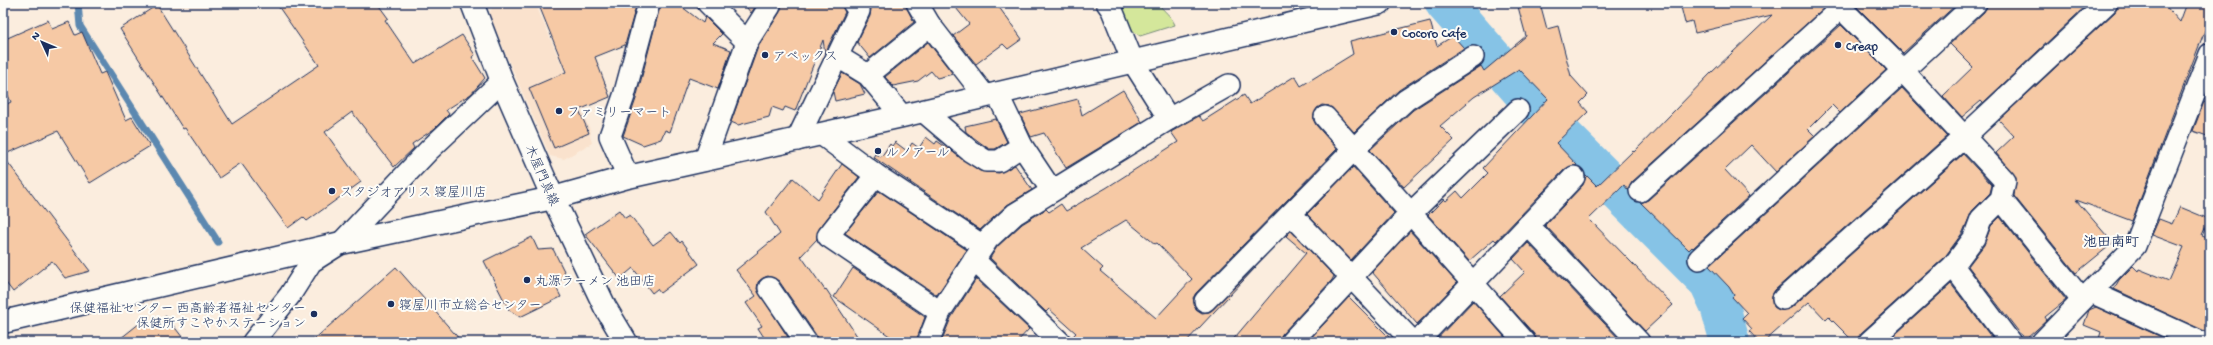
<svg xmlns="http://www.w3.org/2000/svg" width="2213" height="345" viewBox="0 0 2213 345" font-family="'Gochi Hand','Klee One',sans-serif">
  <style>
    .built { fill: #fae2cd }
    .green { fill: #d4e79b; stroke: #788b7c }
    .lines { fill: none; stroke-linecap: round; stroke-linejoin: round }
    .stream { stroke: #5b88b0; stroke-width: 7 }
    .river { stroke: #86c3e6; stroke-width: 40 }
    .building { fill: #f6c9a5; stroke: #1b2f5e; fill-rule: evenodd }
    .minor-casing { stroke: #1b2f5e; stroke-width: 24 }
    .tertiary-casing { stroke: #1b2f5e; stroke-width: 25 }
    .secondary-casing { stroke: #1b2f5e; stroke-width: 25 }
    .minor { stroke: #fdfcf7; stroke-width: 21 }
    .tertiary { stroke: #fdfcf7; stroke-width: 22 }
    .secondary { stroke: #fdfcf7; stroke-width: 22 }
    .poi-dot { fill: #1b2f5e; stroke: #fdfcf7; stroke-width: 1.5 }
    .labels { text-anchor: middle; stroke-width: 4; stroke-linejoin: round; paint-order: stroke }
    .poi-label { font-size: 13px; fill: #1b2f5e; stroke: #fdfcf7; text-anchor: start }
    .street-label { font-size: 13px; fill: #1b2f5e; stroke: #fdfcf7 }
    .neighbourhood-label { font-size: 14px; font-weight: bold; fill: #1b2f5e; stroke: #fdfcf7 }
  </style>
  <rect width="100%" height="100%" fill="#fbedde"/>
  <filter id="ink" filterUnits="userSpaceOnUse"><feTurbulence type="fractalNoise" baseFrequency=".025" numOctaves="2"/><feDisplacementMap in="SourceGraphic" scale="8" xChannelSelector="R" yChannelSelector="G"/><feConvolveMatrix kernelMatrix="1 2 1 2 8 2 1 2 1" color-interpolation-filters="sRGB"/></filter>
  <g filter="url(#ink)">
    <polygon class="built" points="502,3 535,3 591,132 590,136 592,143 564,159 550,156 489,15 493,6"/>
    <path class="green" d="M1121 3H1158C1164 12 1171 15 1175 25L1140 36 1128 27Z"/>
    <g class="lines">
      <polyline class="stream" points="78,3 80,26 218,242"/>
      <polyline class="river" points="1445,3 1547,120 1709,282 1720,306 1730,342"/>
    </g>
    <g class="building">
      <polygon points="276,3 377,3 388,18 385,20 415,64 462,35 475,55 472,57 485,78 471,94 446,110 449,114 434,129 412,144 414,148 394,167 352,112 325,132 361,182 307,221 303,217 288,228 241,163 219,178 185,128 183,129 120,29 157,5 232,124 319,65"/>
      <polygon points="538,3 637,3 625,45 595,57 610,97 579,110 589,133 554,148 529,88 566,72"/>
      <polygon points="661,3 677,3 703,23 705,17 722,34 713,43 731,50 718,89 689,78 670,132 665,130 661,139 643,145 623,136 636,99"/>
      <polygon points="743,3 758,3 751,13"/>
      <polygon points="781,3 841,3 845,12 825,53 823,40 795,111 785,107 783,111 772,107 769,117 738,125 731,122 758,47 780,12"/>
      <polygon points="868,3 904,3 914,22 870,58 857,42 870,16 871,9"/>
      <polygon points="952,3 996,3 1022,39 1008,49 1003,44 976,64 953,36 969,24"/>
      <polygon points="1517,3 1540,3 1547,29 1558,26 1571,76 1588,95 1580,103 1588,112 1556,143 1577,165 1565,169 1496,241 1494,239 1469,261 1428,215 1444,199 1446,201 1457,191 1463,198 1488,173 1483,168 1548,99 1519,69 1474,97 1440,126 1454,140 1404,187 1370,150 1413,110 1481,66 1484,71 1526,36"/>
      <polygon points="1680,3 1824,3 1825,7 1632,182 1628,190 1624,185 1589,219 1673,305 1645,331 1545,225 1583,185 1586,175 1597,186 1633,151 1634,152 1712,72 1772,15 1695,33 1692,21 1685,23"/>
      <polygon points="1857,3 1958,3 1903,53 1857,7"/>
      <polygon points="1988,3 2089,3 1983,103 1981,101 1962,117 1943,96 1973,67 1950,44 1984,12"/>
      <polygon points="2119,3 2163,3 2180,22 2187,3 2210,3 2210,17 2132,221 2076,200 2113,243 2076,273 2014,196 2016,178 1996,153 2014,136 1999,120 2115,12"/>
      <polygon points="48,20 52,29 69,22 75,35 82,32 100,74 105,72 126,120 132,117 150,146 90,183 58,131 3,155 3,106 11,102 3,84 3,40"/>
      <path d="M1430 21 1437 46 1453 36 1464 48 1399 90 1354 132 1329 106 1322 105 1317 108 1313 119 1316 125 1337 149 1196 293 1193 298 1196 309 1202 313 1209 312 1256 267 1186 342H1072L1071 338 1076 333 1049 309 1046 312 990 258 997 247 1022 224 1046 209 1049 212 1061 204 1066 211 1106 188 1178 142 1171 132 1199 116 1203 121 1244 95 1250 104 1295 76 1301 86 1353 54 1350 41ZM1126 220 1155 244 1157 243 1192 279 1156 318 1100 271 1103 268 1081 248Z"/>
      <polygon points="1841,25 1886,70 1840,113 1832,105 1808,129 1815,136 1776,172 1751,145 1725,170 1749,196 1693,248 1692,247 1689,250 1641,203 1648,200"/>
      <polygon points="928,42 953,74 937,78 931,71 918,81 893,86 885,77"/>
      <polygon points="842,73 860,84 865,94 835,101 833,92"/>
      <polygon points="1902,88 1947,136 1775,290 1772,296 1774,307 1780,310 1791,308 1963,154 1992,185 1990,193 1972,211 1963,232 1944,258 1861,333 1857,342 1854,342 1829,317 1826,320 1809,302 1764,342 1759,342 1749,331 1752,329 1742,318 1747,313 1732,297 1734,295 1729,287 1709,266"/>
      <polygon points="1123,90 1142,122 1066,168 1044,133 1031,137 1020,114 1078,99 1082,115"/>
      <polygon points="2204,102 2210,104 2210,137 2193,131"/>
      <polygon points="996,119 1007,142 995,149 989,149 966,132 965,126"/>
      <polygon points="926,137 935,144 937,141 980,171 999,173 1015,165 1032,190 1007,205 980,230 873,157 875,154 881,157 890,144 892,146 895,142 907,151 912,143 919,148"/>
      <polygon points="3,156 59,230 90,271 65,278 52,261 13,292 3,279"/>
      <polygon points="842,164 859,177 819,229 817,239 801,256 825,290 826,289 861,342 818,342 816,335 779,281 768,276 763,278 758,282 757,289 791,342 767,342 758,328 762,326 746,303 756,296 736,270 780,234 766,212 793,178 818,199"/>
      <polygon points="1353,167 1394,213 1351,260 1307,214"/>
      <polygon points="879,191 967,250 937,295 845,233"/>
      <polygon points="2180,207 2209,219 2202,235 2210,238 2210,334 2114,289 2119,280 2133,266 2138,271 2139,269 2169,281 2184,247 2152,235 2159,219 2172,224"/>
      <polygon points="619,210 625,218 630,215 653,245 671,232 680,243 682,241 699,264 660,293 657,289 652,293 633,268 620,279 585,234"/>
      <polygon points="2000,217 2066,300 2045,317 2047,320 2025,340 1968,266 1984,245 1991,226"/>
      <polygon points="1291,231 1334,276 1332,280 1282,334 1279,342 1231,342 1306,253 1286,236"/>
      <polygon points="1410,231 1457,283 1417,324 1372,272"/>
      <polygon points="532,237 538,250 553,249 567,277 554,283 561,297 520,317 509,310 484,261"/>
      <polygon points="1528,243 1622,342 1537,342 1534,334 1500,296 1525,272 1513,259"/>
      <polygon points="396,267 462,342 311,342"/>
      <polygon points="853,268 925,317 916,342 898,342 834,297"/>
      <polygon points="976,279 1029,329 1017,342 941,342 951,318"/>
      <polygon points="1951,284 1995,342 1887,342"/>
      <polygon points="1349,297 1394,342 1307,342"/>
      <polygon points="1473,301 1509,342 1434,342"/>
      <polygon points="2096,307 2172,342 2098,342 2101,332 2084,325 2089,310"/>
      <polygon points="166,316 186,342 116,342 145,319 151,327"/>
    </g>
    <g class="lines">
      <g class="minor-casing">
        <g id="minor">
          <polyline points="708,3 747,42"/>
          <polyline points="917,3 930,25 985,96"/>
          <polyline points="1107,3 1112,10 1133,62 1169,119"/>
          <polyline points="1836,3 1892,59 2005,181 2001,199 1981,219 1974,238 1953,266 1869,342"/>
          <polyline points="837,56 868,75 902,116"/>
          <polyline points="868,75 930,25"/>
          <polyline points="997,93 1022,146 1052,191"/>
          <polyline points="923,111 970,151 986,161 999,161 1022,146"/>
          <polyline points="1325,117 1525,342"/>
          <polyline points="821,134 876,175 983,246"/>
          <polyline points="797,140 859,11 853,3"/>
          <polyline points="705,160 747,42 770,6"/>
          <polyline points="876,175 828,236 940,312"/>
          <polyline points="628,177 610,136 624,96 649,3"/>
          <polyline points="1640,191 1841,8"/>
          <polyline points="2001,199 2082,300"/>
          <polyline points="1291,214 1413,342"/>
          <polyline points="1528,225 1639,342"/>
          <polyline points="1699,259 1976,3"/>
          <polyline points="974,260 1060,342"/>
          <polyline points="1953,266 2010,342"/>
          <polyline points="769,288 806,342"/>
          <polyline points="2091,292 2201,342"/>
          <polyline points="1783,299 1964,137 2107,3"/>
          <polyline points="1205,301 1370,133 1406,100 1473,57"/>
          <polyline points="253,342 290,295 311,262 341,243 429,150 502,81"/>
          <polyline points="928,342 940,312 988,239 1015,214 1169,119 1229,85"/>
          <polyline points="1291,342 1411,213 1518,110"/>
          <polyline points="1417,342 1574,177"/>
          <polyline points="2042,342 2135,246 2210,54"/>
        </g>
      </g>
      <g class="tertiary-casing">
        <polyline id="tertiary" points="3,322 341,243 553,198 628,177 902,116 1380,3"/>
      </g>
      <g class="secondary-casing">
        <polyline id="secondary" points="472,3 502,81 553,198 605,307 626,342"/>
      </g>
      <use href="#minor" class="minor"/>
      <use href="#tertiary" class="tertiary"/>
      <use href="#secondary" class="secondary"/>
    </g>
  </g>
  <g class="poi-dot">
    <circle cx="1394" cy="32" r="4"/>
    <circle cx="1838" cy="45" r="4"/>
    <circle cx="765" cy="55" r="4"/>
    <circle cx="559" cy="111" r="4"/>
    <circle cx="878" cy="151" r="4"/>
    <circle cx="332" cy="191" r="4"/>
    <circle cx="527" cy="280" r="4"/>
    <circle cx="391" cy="304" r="4"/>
    <circle cx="314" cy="314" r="4"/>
  </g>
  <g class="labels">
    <g class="poi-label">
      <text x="1402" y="37">Cocoro Cafe</text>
      <text x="1846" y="50">Creap</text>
      <text x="773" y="60">アペックス</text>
      <text x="567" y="116">ファミリーマート</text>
      <text x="886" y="156">ルノアール</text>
      <text x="340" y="196">スタジオアリス 寝屋川店</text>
      <text x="535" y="285">丸源ラーメン 池田店</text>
      <text x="399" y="309">寝屋川市立総合センター</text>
      <text x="306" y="312" text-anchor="end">保健福祉センター 西高齢者福祉センター<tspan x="306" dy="15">保健所すこやかステーション</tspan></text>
    </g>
    <g class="street-label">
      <text transform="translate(543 175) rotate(66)" y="5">木屋門真線</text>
    </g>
    <g class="neighbourhood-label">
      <text x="2111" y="246">池田南町</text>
    </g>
  </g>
  <rect width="2213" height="345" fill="none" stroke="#fdfcf7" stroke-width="16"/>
  <rect x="8" y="8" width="2197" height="329" fill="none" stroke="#1b2f5e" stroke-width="1.5" filter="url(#ink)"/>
  <g transform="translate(42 42) rotate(314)" stroke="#fdfcf7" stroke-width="3" paint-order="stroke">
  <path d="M0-3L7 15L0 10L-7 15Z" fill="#1b2f5e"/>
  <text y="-6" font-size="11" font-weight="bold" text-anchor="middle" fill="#1b2f5e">N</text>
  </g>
</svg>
